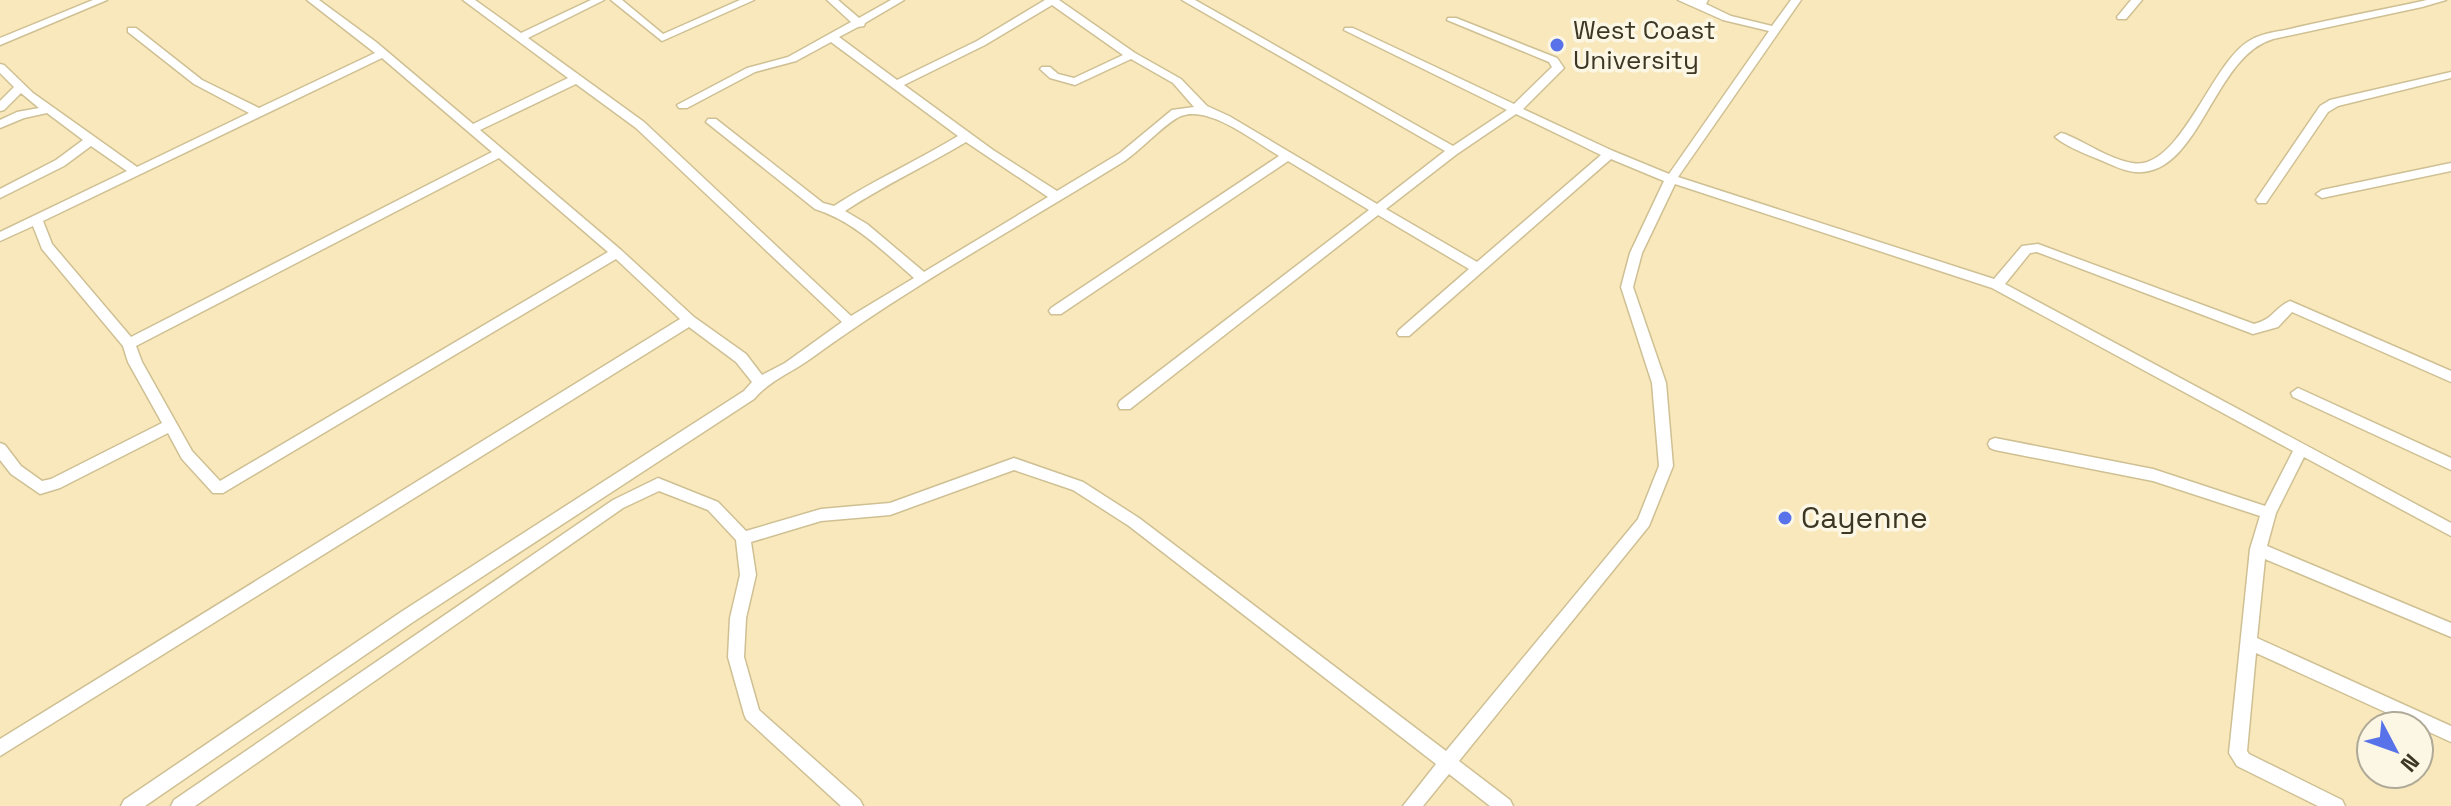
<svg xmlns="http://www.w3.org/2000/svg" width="2451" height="806" viewBox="0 0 2451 806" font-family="'Space Grotesk',sans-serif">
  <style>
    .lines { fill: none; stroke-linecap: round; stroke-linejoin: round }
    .minor-casing { stroke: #cfc094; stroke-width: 3 }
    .minor { fill: #fff; fill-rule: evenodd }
    .poi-dot { fill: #5873e9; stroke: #fcf6e4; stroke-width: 3 }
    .labels { text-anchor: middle; stroke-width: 7; stroke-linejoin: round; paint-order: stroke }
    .far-poi-label { font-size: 26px; fill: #3c3624; stroke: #fcf6e4; text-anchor: start }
    .poi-label { font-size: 30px; fill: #3c3624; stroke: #fcf6e4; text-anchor: start }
  </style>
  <rect width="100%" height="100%" fill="#f8e8bc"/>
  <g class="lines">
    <g class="minor-casing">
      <g id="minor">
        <polygon points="93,0 107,0 0,45 0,38"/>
        <path d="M307 0H319L376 42 473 124 568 78 463 0H475L521 33 591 0H604L528 38 644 122 851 316 914 278C883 251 854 221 815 209L706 122 708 119H716L823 203 834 206C874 180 917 161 958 136L831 42 796 61 755 72 687 108H679L677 105 747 68 788 57 851 22 827 0H838L859 18 891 0H904L865 23 864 26 858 27 839 37 897 80 977 41 1045 0H1059L1135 53 1181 79 1207 106 1229 116 1377 204 1445 151 1182 0H1195L1453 146 1507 110 1344 30 1345 28H1353L1514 104 1552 67 1549 62 1447 20 1448 18H1456L1557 58 1564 68 1523 109 1613 151 1669 174 1769 31 1723 20 1678 0H1708L1706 4 1731 16 1772 26 1791 0H1801L1678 177 1994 279 2022 246 2038 244 2254 324C2274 319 2274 308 2290 301L2451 371V382L2292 312 2278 327 2253 334 2037 252 2030 253 2005 284 2451 523V536L2304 457 2276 513 2267 546 2451 623V637L2265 559 2257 638 2451 726V742L2256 653 2247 751 2249 754 2342 800 2345 806H2318L2237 766 2229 753 2250 549 2260 516 2153 481 1995 450 1990 448 1988 444 1990 440 1995 438 2153 469 2265 506 2293 451 1992 288 1675 184 1642 253 1633 287 1666 383 1673 466 1649 526 1459 761 1510 800 1513 806H1490L1449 774 1423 806H1403L1436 764 1129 526 1073 490 1014 470 890 515 821 521 751 542 756 575 746 618 744 657 759 710 860 800 863 806H841L746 719 744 714 728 657 730 618 740 575 736 540 708 510 659 491 623 508 195 806H171L174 800 613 500 658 478 718 502 746 531 821 509 890 503 1014 458 1083 482 1139 518 1446 751 1638 519 1659 466 1652 383 1621 287 1630 253 1664 181 1611 159 1409 336H1399L1397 333 1399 330 1469 269 1378 215 1130 409H1120L1118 405 1120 401 1369 210 1288 161 1061 314H1051L1049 311 1051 308 1279 156C1254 141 1209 105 1181 116 1166 122 1140 151 1123 162 1020 226 912 285 813 357 793 372 770 380 754 399L413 622 145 806H121L124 800 401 612 744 391 752 382 736 362 689 327 0 756V739L680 319 616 259 223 493H213L182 459 168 433 60 488 40 494 11 474 0 460V443L5 445 21 466 42 481 51 479 162 423 128 362 123 346 42 249 33 226 0 241V232L127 171 91 146 64 166 0 198V189L56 160 83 140 47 113 24 118 0 128V120L17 112 39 108 21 93 4 110 0 111V101L14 87 0 73V64L4 65 33 93 137 167 249 113 194 84 128 32V28H136L202 80 259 108 375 53ZM1052 5 1123 55 1074 78 1058 74 1050 67H1042L1040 69 1050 78 1075 85 1131 59 1173 83 1194 107 1172 110 1120 153 1057 191 993 150 904 85 985 45ZM382 58 492 152 131 337 52 244 43 221ZM576 84 636 128 842 322 785 363 762 375 746 354 694 317 621 250 480 130ZM1516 114 1601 155 1477 262 1386 209 1457 154ZM966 142 1048 197 924 272 867 224 845 211C884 185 926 166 966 142ZM499 158 608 252 220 481 192 451 142 362 136 346Z"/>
        <polygon points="611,0 622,0 663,34 740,0 754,0 662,41"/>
        <polygon points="2131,0 2142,0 2126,19 2118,19 2117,17"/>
        <path d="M2427 0H2446L2422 7 2273 39C2212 57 2200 177 2135 172 2125 171 2114 166 2105 162 2089 155 2068 148 2055 137L2061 133 2065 134C2087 143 2109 159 2132 163 2180 172 2211 63 2249 41 2261 33 2277 32 2290 29 2336 18 2382 10 2427 0Z"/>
        <polygon points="2451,72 2451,78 2338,106 2328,112 2266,203 2258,203 2256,200 2258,197 2320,106 2330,100"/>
        <polygon points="2451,163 2451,171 2322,198 2316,194 2322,190"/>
        <polygon points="2298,388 2451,458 2451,470 2293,397 2291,393"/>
      </g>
    </g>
    <use href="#minor" class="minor"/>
  </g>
  <g class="poi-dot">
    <circle cx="1557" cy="45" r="8"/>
    <circle cx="1785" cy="518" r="8"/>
  </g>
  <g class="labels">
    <g class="far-poi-label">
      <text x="1573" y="39">West Coast<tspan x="1573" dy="30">University</tspan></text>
    </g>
    <g class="poi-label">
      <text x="1801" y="528">Cayenne</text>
    </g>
  </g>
  <g transform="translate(2395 750) rotate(131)"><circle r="38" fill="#fcf6e4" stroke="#afa997" stroke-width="2"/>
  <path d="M0-6L14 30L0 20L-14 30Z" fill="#5873e9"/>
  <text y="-12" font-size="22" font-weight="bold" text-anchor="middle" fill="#3c3624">N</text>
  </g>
</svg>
